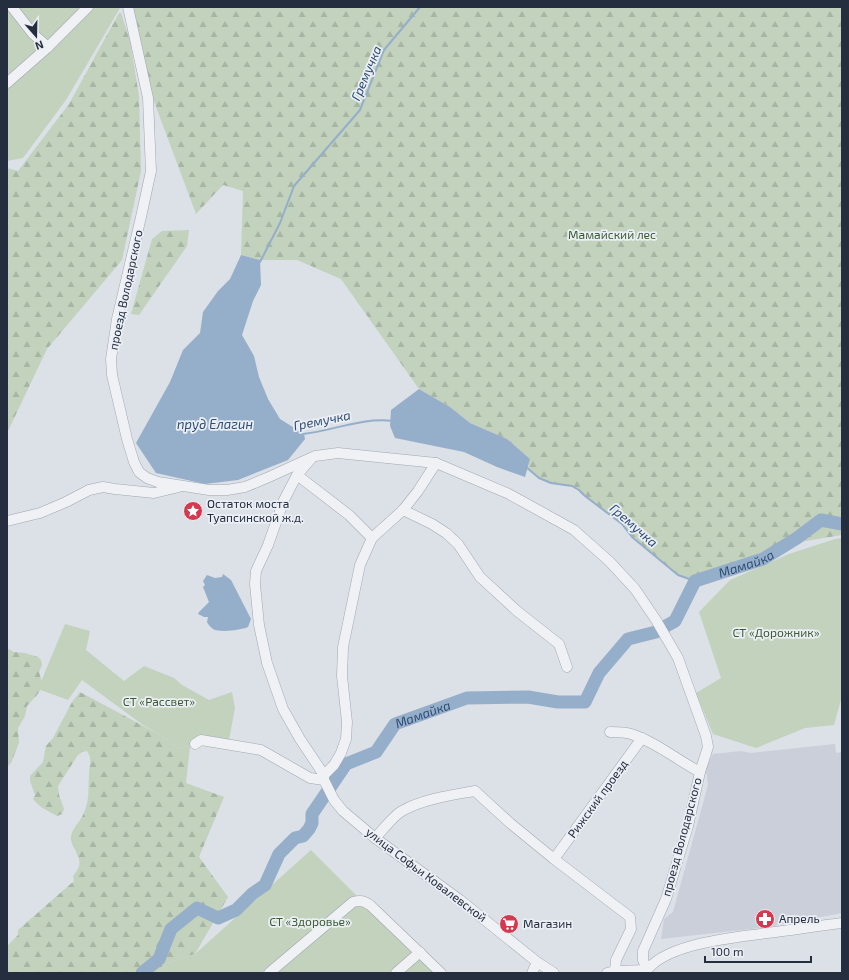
<svg xmlns="http://www.w3.org/2000/svg" width="849" height="980" viewBox="0 0 849 980" font-family="'Exo 2',sans-serif">
  <style>
    .built { fill: #cacfd9 }
    .forest { fill: url(#forest-firs) }
    .green { fill: #c2d2bd }
    .water { fill: #95aeca }
    .lines { fill: none; stroke-linecap: round; stroke-linejoin: round }
    .stream { stroke: #95aeca; stroke-width: 2 }
    .river { stroke: #95aeca; stroke-width: 13 }
    .minor-casing { stroke: #a1a7b1; stroke-width: 11 }
    .minor { stroke: #eff1f5; stroke-width: 10 }
    .labels { text-anchor: middle; stroke-width: 3.5; stroke-linejoin: round; paint-order: stroke }
    .park-label { font-size: 12px; fill: #395b32; stroke: #ebeff5 }
    .street-label { font-size: 12px; fill: #252e3e; stroke: #ebeff5 }
    .poi-label { font-size: 12px; fill: #252e3e; stroke: #ebeff5; text-anchor: start }
    .water-label { font-size: 13px; font-style: italic; fill: #2e4c74; stroke: #ebeff5 }
  </style>
  <defs>
    <pattern id="forest-firs" width="22" height="20" patternUnits="userSpaceOnUse"><rect width="22" height="20" fill="#c2d2bd"/><path d="M5 1l3.5 6h-7zM16 11l3.5 6h-7z" fill="#a7b5a4"/></pattern>
  </defs>
  <rect width="100%" height="100%" fill="#dce0e7"/>
  <polygon class="built" points="835,744 836,753 842,752 842,913 768,927 661,939 664,919 673,912 708,785 706,767 713,754 741,751 751,753"/>
  <g class="forest">
    <polygon points="132,7 842,7 842,535 800,542 694,580 678,575 632,537 622,524 585,496 579,490 572,486 551,483 539,478 528,468 530,459 507,439 470,423 450,407 419,389 341,279 297,260 260,260 241,255 243,191 223,185 196,214 152,96"/>
    <polygon points="119,13 121,13 130,41 139,96 141,171 122,260 47,349 7,433 7,168 18,171 69,104"/>
    <polygon points="189,230 187,246 139,315 131,314 152,239 162,231"/>
    <polygon points="7,648 14,652 25,653 38,657 41,660 42,665 39,672 43,686 37,695 27,706 25,716 18,728 19,743 11,763 7,767"/>
    <path d="M80 692 162 736 177 748 190 746 186 783 224 797 199 857 228 897 195 954 170 962 157 973H7V946L18 935V930L74 881 73 876C84 863 79 860 73 845 72 842 70 840 71 837 72 828 80 822 83 815 90 800 88 790 89 775 89 765 93 760 87 751L82 752 78 755 58 786 59 795 64 809 62 814 57 816C47 810 41 809 33 799L35 795 30 781V776L43 762 46 746 53 738 72 702Z"/>
  </g>
  <g class="green">
    <polygon points="7,7 120,8 66,100 23,158 7,161"/>
    <polygon points="842,538 842,696 834,725 805,728 756,748 713,734 696,693 721,678 699,612 730,580 789,554 835,539"/>
    <polygon points="65,624 90,631 86,650 124,681 144,666 174,678 182,685 209,700 232,692 235,708 229,740 203,737 190,746 177,748 162,736 143,725 82,680 68,700 38,689"/>
    <polygon points="311,850 367,906 438,973 157,973 170,962 195,954"/>
  </g>
  <g class="water">
    <polygon points="241,255 260,260 261,285 253,301 242,335 254,356 259,377 268,399 280,419 304,434 305,439 288,460 238,480 205,484 156,473 136,443 170,382 183,350 200,333 203,312 218,291 230,279"/>
    <polygon points="419,389 450,407 470,423 507,439 530,459 525,477 497,467 464,452 395,438 390,426 391,410"/>
    <path d="M223 574 231 580 251 619 248 627C241 630 220 633 213 629 210 627 208 624 207 622L208 617H204L198 614 199 612 209 602 203 587 205 585 203 581 207 575 215 578 222 577Z"/>
  </g>
  <g class="lines">
    <g class="stream">
      <polyline points="260,262 280,223 294,186 360,110 384,50 420,7"/>
      <path d="M303 434C332 431 362 417 393 421"/>
      <polyline points="526,467 539,478 551,483 572,486 579,490 585,496 622,524 632,537 678,575 695,581"/>
    </g>
    <g class="river">
      <path id="s1" d="M666 626 675 621 695 581 763 559 797 538 821 520 842 524"/>
      <path id="s2" d="M142 973 159 959 171 929 197 908 218 918 236 910 252 894 265 885 279 854 295 838 303 836 309 829 312 823V814L346 764 376 752 395 724 467 698 528 697 558 702H585L599 673 628 639 656 632"/>
    </g>
    <g class="minor-casing">
      <g id="minor">
        <polyline points="12,7 33,34 48,47"/>
        <polyline points="128,7 148,98 151,171 141,217 117,319 111,359 112,375 127,439 134,462 139,472 147,478 158,482 209,490 227,490 245,487 269,477 315,456 338,453 436,463 509,494 574,530 609,561 635,589 656,620 678,658 706,736 708,747 700,772"/>
        <polyline points="7,83 48,47 88,7"/>
        <polyline points="311,459 297,475 284,500 268,545 256,571 255,584 259,625 267,663 283,709 300,739 324,775 324,780"/>
        <polyline points="297,475 349,515 372,538"/>
        <polyline points="403,510 432,524 446,533 458,544 480,577 517,611 559,644 567,667"/>
        <polyline points="7,521 40,513 66,502 89,490 103,487 115,489 154,493 179,487"/>
        <path d="M610 732C617 732 625 732 631 734 656 742 677 760 700 772L688 826 666 899 643 951V960L647 970"/>
        <polyline points="195,744 201,740 261,750 310,778 324,780 334,800 343,811 375,838 460,900 537,962 554,973"/>
        <polyline points="324,775 334,765 341,753 346,739 347,722 342,676 343,647 360,565 372,538 403,510 418,491 436,463"/>
        <path d="M375 838C382 831 394 815 402 811 423 799 452 795 475 791L510 823 554 859 630 917 631 929 616 960 615 971"/>
        <polyline points="554,859 642,738"/>
        <path d="M269 973 353 902C361 900 364 901 370 905L441 973"/>
        <polyline points="396,973 420,952"/>
        <polyline points="532,973 537,962"/>
        <polyline points="607,973 615,971 647,970"/>
        <path d="M645 973C664 943 734 938 767 933 792 930 817 926 842 923"/>
      </g>
    </g>
    <use href="#minor" class="minor"/>
  </g>
  <defs>
    <g id="sight-disc" transform="scale(1)"><circle r="9.5" fill="#d4394f" stroke="#ebeff5"/><path d="M0-6L1.8-2.2L6-1.7L2.9 1.2L3.7 5.4L0 3.3L-3.7 5.4L-2.9 1.2L-6-1.7L-1.8-2.2Z" fill="#fff"/></g>
    <g id="pharmacy-disc" transform="scale(1)"><circle r="9.5" fill="#d4394f" stroke="#ebeff5"/><path d="M-2-6h4v4h4v4h-4v4h-4v-4h-4v-4h4Z" fill="#fff"/></g>
    <g id="supermarket-disc" transform="scale(1)"><circle r="9.5" fill="#d4394f" stroke="#ebeff5"/><path d="M-6-5.5h2.5l.6 2H6L4.5 2H-2.5L-4.4-4H-6ZM-1.5 3.2a1.3 1.3 0 1 0 .1 0ZM3 3.2a1.3 1.3 0 1 0 .1 0Z" fill="#fff"/></g>
  </defs>
  <g fill-rule="evenodd">
    <use href="#sight-disc" x="193" y="511"/>
    <use href="#pharmacy-disc" x="765" y="919"/>
    <use href="#supermarket-disc" x="509" y="924"/>
  </g>
  <g class="labels">
    <g class="park-label">
      <text x="612" y="239">Мамайский лес</text>
      <text x="776" y="637">СТ «Дорожник»</text>
      <text x="159" y="706">СТ «Рассвет»</text>
      <text x="310" y="926">СТ «Здоровье»</text>
    </g>
    <g class="street-label">
      <text transform="translate(126 290) rotate(-78)" y="4">проезд Володарского</text>
      <text transform="translate(598 799) rotate(-54)" y="4">Рижский проезд</text>
      <text transform="translate(682 837) rotate(-75)" y="4">проезд Володарского</text>
      <text transform="translate(426 875) rotate(37)" y="4">улица Софьи Ковалевской</text>
    </g>
    <g class="poi-label">
      <text x="207" y="508">Остаток моста<tspan x="207" dy="14">Туапсинской ж.д.</tspan></text>
      <text x="779" y="923">Апрель</text>
      <text x="523" y="928">Магазин</text>
    </g>
    <g class="water-label">
      <text transform="translate(366 73) rotate(-67)" y="5">Гремучка</text>
      <text transform="translate(322 420) rotate(-11)" y="5">Гремучка</text>
      <text x="215" y="429">пруд Елагин</text>
      <text transform="translate(634 525) rotate(41)" y="5">Гремучка</text>
      <text dy="5" stroke="none"><textPath href="#s1" startOffset="109">Мамайка</textPath></text>
      <text dy="5" stroke="none"><textPath href="#s2" startOffset="415">Мамайка</textPath></text>
    </g>
  </g>
  <rect width="849" height="980" fill="none" stroke="#252e3e" stroke-width="16"/>
  <g transform="translate(36 36) rotate(160)" stroke="#ebeff5" stroke-width="3" paint-order="stroke">
  <path d="M0-3L7 15L0 10L-7 15Z" fill="#252e3e"/>
  <text y="-6" font-size="11" font-weight="bold" text-anchor="middle" fill="#252e3e">N</text>
  </g>
  <path d="M705 956v6h106v-6" fill="none" stroke="#252e3e" stroke-width="2"/>
  <text x="711" y="956" font-size="12" fill="#252e3e" stroke="#ebeff5" stroke-width="3" paint-order="stroke">100 m</text>
</svg>
